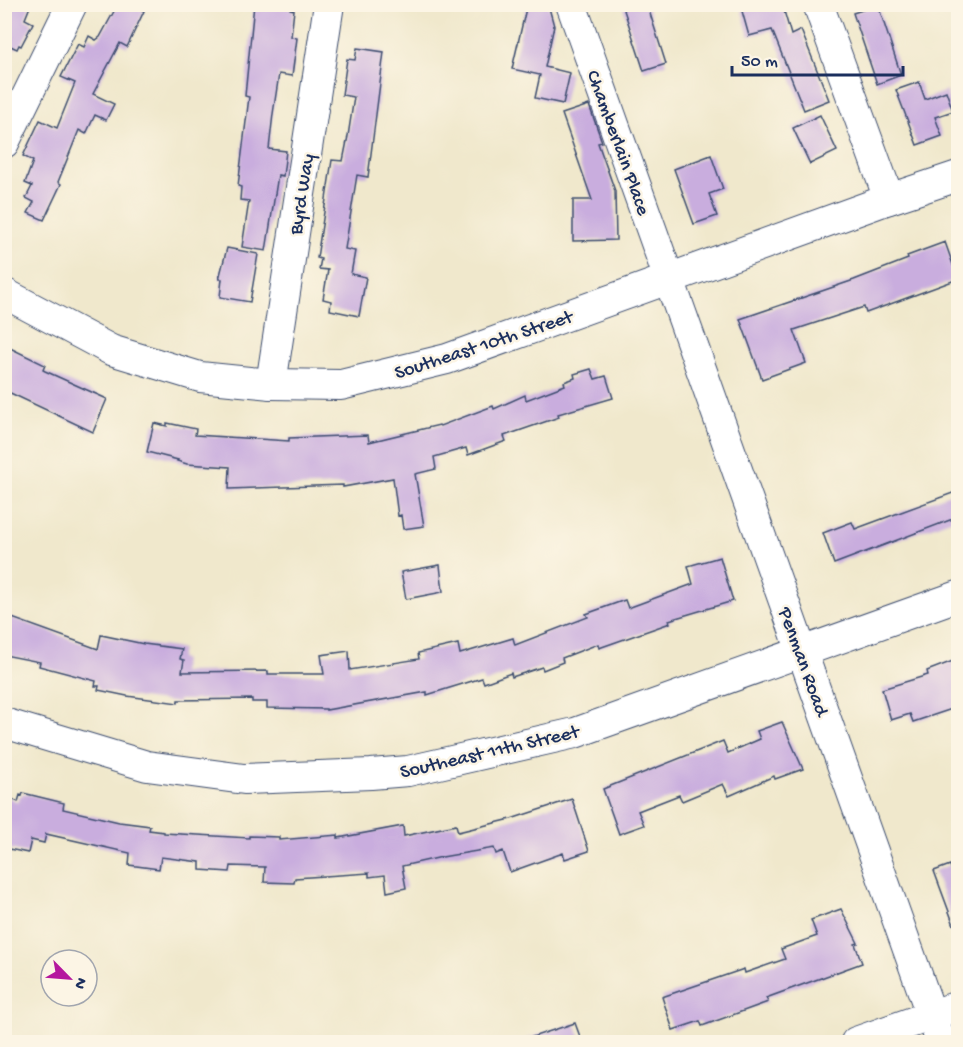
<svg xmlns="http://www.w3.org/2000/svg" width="963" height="1047" viewBox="0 0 963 1047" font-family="'Gochi Hand',sans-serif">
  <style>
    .building { fill: #c9adde }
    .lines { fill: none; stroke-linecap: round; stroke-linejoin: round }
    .minor-casing { stroke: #3b4b6e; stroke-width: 32 }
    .minor { stroke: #fff; stroke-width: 30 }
    .labels { text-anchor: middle; stroke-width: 5; stroke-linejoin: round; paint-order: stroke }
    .street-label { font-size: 20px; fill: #1b2f5e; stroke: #fcf5e5 }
  </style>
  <rect width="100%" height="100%" fill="#fcf5e5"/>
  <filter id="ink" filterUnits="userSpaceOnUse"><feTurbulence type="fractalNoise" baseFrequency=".0167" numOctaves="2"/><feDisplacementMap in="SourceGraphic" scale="12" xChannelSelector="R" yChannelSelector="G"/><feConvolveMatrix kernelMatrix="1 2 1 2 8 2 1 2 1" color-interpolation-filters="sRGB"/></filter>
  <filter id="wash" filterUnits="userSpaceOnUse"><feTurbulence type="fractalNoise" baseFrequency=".008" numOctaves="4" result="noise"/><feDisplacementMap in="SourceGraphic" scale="24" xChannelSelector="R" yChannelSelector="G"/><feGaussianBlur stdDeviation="1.35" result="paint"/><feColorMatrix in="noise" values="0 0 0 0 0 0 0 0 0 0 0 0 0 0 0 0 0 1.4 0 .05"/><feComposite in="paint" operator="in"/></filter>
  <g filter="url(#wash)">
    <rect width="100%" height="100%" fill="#f0e8cc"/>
    <g id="blocks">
      <g class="building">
        <polygon points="13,4 31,4 25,19 33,23 21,46 19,45 17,49 4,43 4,21"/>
        <polygon points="118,4 131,4 144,11 127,47 120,43 93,94 114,104 106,120 95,115 86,134 79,130 58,182 61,184 44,220 28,213 34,202 26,198 32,186 25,183 33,161 23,156 40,120 57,128 75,83 61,77 78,44 84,47 89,36 96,40 100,37"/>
        <polygon points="254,4 291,4 290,9 294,10 291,37 297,38 292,76 279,74 273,114 269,149 286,151 283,176 278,175 266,251 242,247 249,201 240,200 241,187 238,186 249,97 245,96"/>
        <polygon points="527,4 548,4 554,26 545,67 570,73 563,104 535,98 540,75 512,69"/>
        <polygon points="622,4 647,4 666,64 644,71"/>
        <polygon points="740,4 782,4 791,35 801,30 829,100 804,110 772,30 749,36"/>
        <polygon points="878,5 901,75 877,84 853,13"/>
        <polygon points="357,48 384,52 368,177 357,175 345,249 355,251 351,274 366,277 359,316 330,310 331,301 323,299 328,270 319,269 321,259 317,258 332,160 343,161 348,136 354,97 342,95 347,59 355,60"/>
        <polygon points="919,82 925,99 946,91 953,111 935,117 942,136 917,145 896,90"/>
        <polygon points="589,105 602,142 598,143 615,191 616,240 573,241 573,200 592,200 562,114"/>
        <polygon points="820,115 837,151 810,164 793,128"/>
        <polygon points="711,155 723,189 709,194 717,216 694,224 674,169"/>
        <polygon points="945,242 958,279 866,313 864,307 794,330 806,363 762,379 740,319 854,280 908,259 907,256"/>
        <polygon points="227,248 258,254 250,302 220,297 222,279 219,279"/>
        <polygon points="4,345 45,365 43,370 45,371 107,399 93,432 4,390"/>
        <polygon points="591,369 595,379 606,376 613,398 558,414 559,417 504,436 506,441 468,455 466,448 434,457 436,469 415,474 424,526 403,529 401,515 398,516 393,478 343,487 343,485 229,489 230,467 187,464 177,461 178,460 147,452 154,423 167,426 167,423 196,429 195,435 289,441 289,438 368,435 369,442 439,425 440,426 493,406 494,409 525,395 526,400 565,385 564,382 575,378 574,374"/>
        <polygon points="958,491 958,517 834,564 823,533 852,522 855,529"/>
        <polygon points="720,557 733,601 669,620 670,623 599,648 598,644 562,658 563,662 543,670 542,667 512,677 511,673 484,683 482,678 427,695 427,692 326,710 326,709 267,708 267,702 252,702 252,699 178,700 178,703 127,696 98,690 99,686 95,686 96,681 39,666 40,662 4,655 4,615 98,649 101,635 144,644 182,649 180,659 184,660 182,672 268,671 268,674 324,674 321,655 349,651 350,670 419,659 418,653 458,644 460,654 513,638 515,645 588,617 586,614 625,600 628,608 693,584 688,566"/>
        <polygon points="440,565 443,592 406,599 401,572"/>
        <polygon points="958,659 958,707 913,722 910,714 891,720 882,689 928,675 927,671"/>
        <polygon points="782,722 803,769 775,779 774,776 729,796 723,784 682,801 679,795 638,811 644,825 619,834 603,789 723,741 728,753 760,739 757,731"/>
        <polygon points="23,793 64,803 63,809 119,822 150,826 149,830 164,832 164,833 249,838 249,836 279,837 279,840 338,835 338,838 403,826 404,836 456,825 458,832 511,819 572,799 589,851 565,859 563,853 510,872 503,851 496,854 494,848 442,857 402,866 406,888 387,892 385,875 369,877 369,873 295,878 294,883 264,882 265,867 231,866 230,872 200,870 200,862 161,857 159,869 129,865 130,853 46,834 44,843 31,840 28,853 4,848 4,795 18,802 20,795 22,796"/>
        <polygon points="950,865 958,887 958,924 954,925 934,871"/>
        <polygon points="841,909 858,943 855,944 862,963 766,998 768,1002 702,1026 700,1021 673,1030 662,997 744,969 745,973 785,959 781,949 817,936 811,920"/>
        <polygon points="575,1023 582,1042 526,1042 526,1039"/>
      </g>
    </g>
  </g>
  <g filter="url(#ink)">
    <use href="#blocks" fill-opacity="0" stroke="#3b4b6e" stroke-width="1.5"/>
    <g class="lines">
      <g class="minor-casing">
        <g id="minor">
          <polyline points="571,4 941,1042"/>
          <polyline points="818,4 889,199"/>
          <polyline points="4,143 72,4"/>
          <polyline points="4,293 111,350 200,377 271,384 341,385 447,359 889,199 958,176"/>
          <polyline points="271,384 329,4"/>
          <polyline points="4,723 147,766 244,779 371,774 408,771 575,733 958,596"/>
          <polyline points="856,1042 958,1006"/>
        </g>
      </g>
      <use href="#minor" class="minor"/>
    </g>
  </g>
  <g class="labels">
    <g class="street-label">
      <text transform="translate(620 142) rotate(70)" y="7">Chamberlain Place</text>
      <text transform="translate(300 194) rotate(-81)" y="7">Byrd Way</text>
      <text transform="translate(483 343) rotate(-18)" y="7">Southeast 10th Street</text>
      <text transform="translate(805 661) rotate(70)" y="7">Penman Road</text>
      <text transform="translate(489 750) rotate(-13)" y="7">Southeast 11th Street</text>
    </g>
  </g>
  <rect width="963" height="1047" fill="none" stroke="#fcf5e5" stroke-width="24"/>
  <g transform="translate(69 978) rotate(115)"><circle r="28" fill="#fcf5e5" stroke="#a2a6af" stroke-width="1.5"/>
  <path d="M0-4.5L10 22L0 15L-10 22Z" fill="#b5179e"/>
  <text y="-9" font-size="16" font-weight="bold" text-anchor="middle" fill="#1b2f5e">N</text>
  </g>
  <path d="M732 66v9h171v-9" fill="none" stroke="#1b2f5e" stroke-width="3"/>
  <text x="741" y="66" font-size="18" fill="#1b2f5e" stroke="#fcf5e5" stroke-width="4.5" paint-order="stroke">50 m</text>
</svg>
